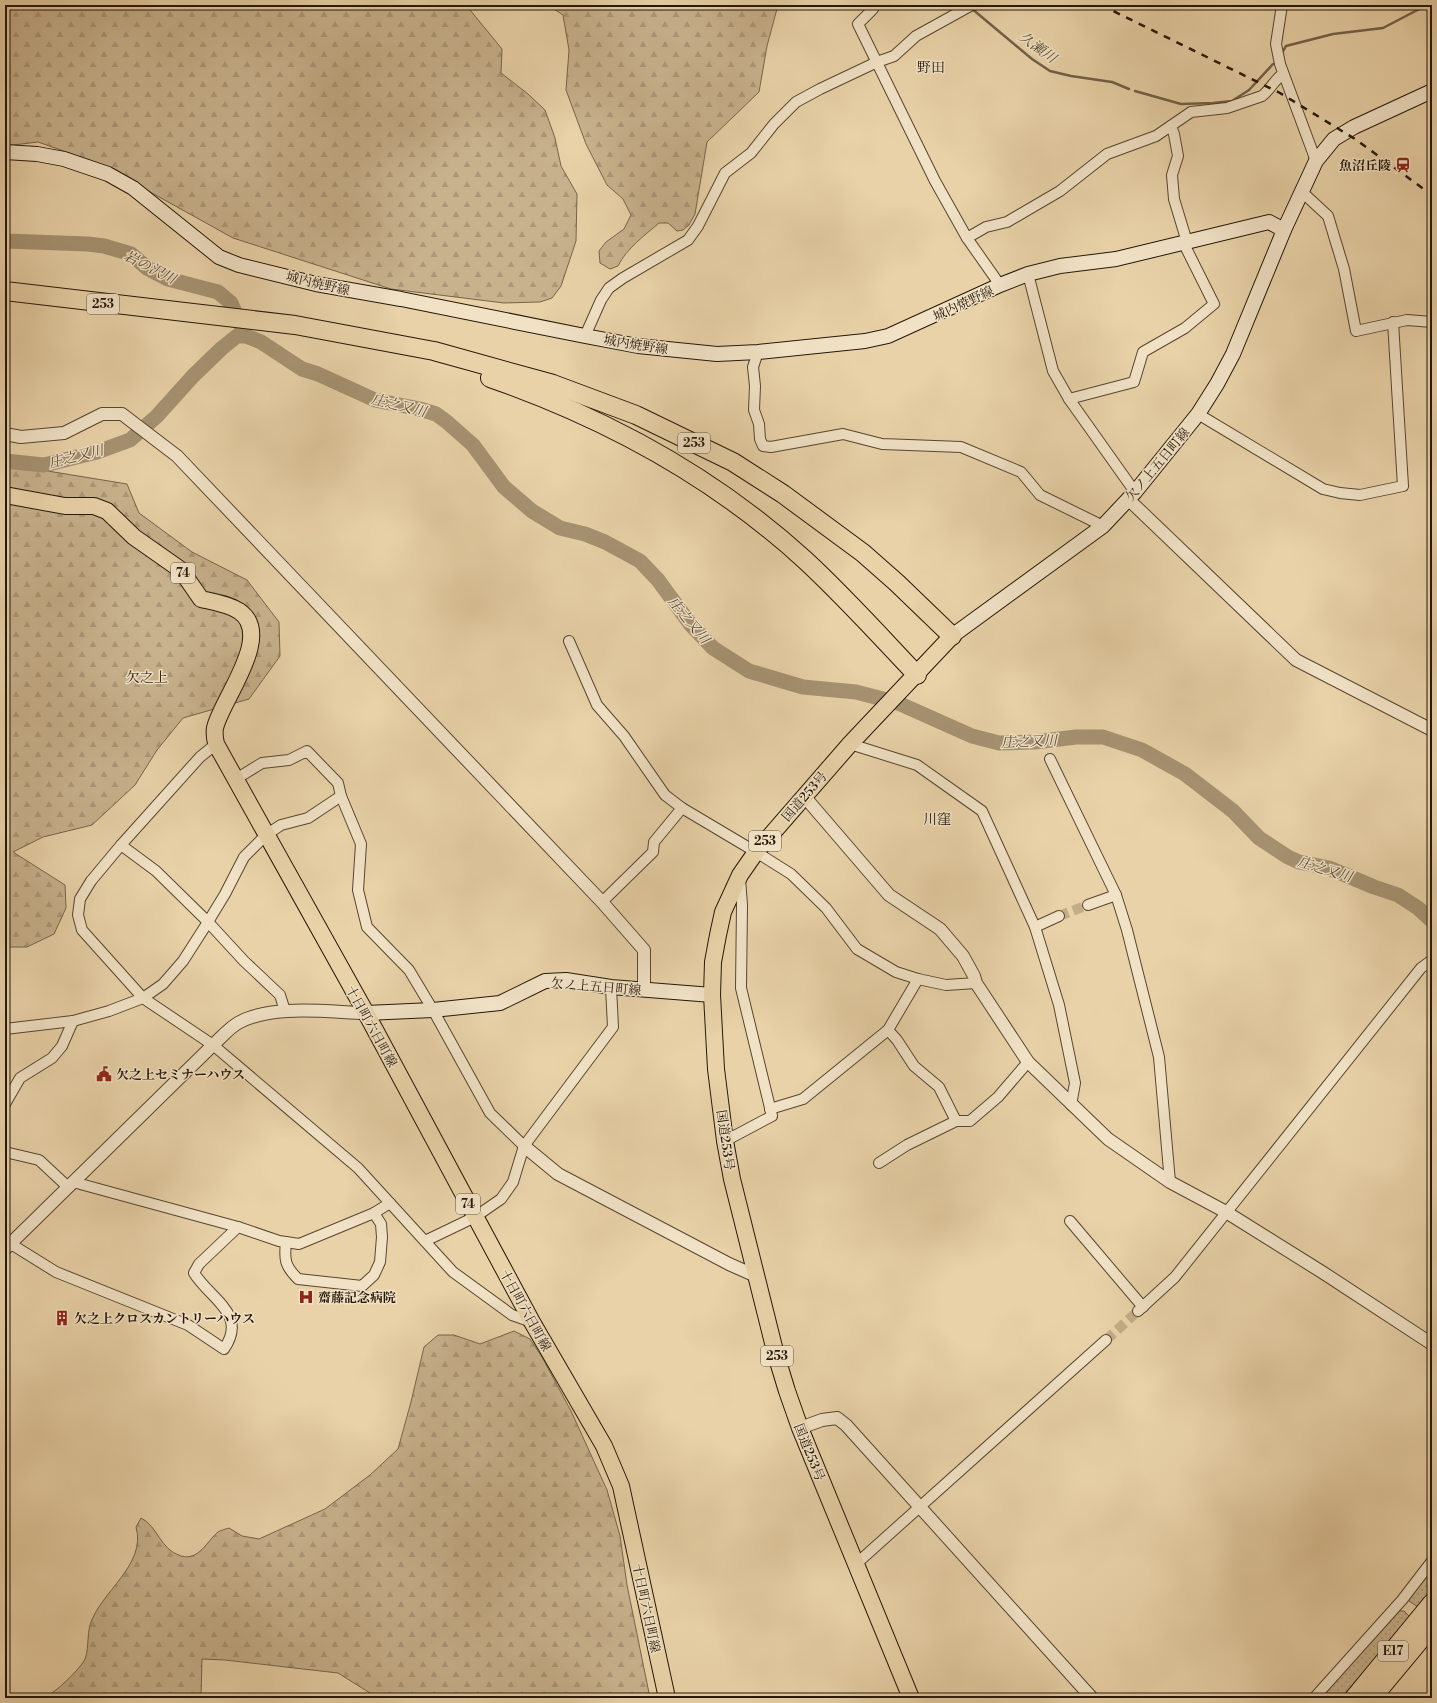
<svg xmlns="http://www.w3.org/2000/svg" width="1437" height="1703" viewBox="0 0 1437 1703" font-family="'Libre Bodoni','Noto Serif JP',serif">
  <style>
    .grass { fill: url(#grass-dots); stroke: #76644a }
    .forest { fill: url(#forest-firs); stroke: #76644a }
    .lines { fill: none; stroke-linecap: round; stroke-linejoin: round }
    .stream { stroke: #726148; stroke-width: 2.5 }
    .river { stroke: #a69272; stroke-width: 15 }
    .minor-tunnel { stroke: #c2ad88; stroke-width: 10; stroke-dasharray: 10 5; stroke-linecap: butt }
    .minor-casing { stroke: #564630; stroke-width: 12 }
    .tertiary-casing { stroke: #564630; stroke-width: 14 }
    .secondary-casing { stroke: #251708; stroke-width: 16 }
    .primary-casing { stroke: #251708; stroke-width: 18 }
    .trunk-casing { stroke: #251708; stroke-width: 18 }
    .motorway-casing { stroke: #251708; stroke-width: 20 }
    .minor { stroke: #f1e2c6; stroke-width: 10 }
    .tertiary { stroke: #f1e2c6; stroke-width: 12 }
    .secondary { stroke: #f1e2c6; stroke-width: 14 }
    .primary { stroke: #e9d2a8; stroke-width: 16 }
    .trunk { stroke: #e9d2a8; stroke-width: 16 }
    .motorway { stroke: #e9d2a8; stroke-width: 18 }
    .rail { stroke: #251708; stroke-width: 2.5; stroke-dasharray: 7 7; stroke-linecap: butt }
    .labels { text-anchor: middle; stroke-width: 3; stroke-linejoin: round; paint-order: stroke }
    .shield { fill: #f1e2c6; stroke: #625441; stroke-width: 1 }
    .shield-label { font-size: 12px; font-weight: bold; fill: #251708 }
    .poi-label { font-size: 13px; font-weight: bold; fill: #251708; stroke: #f1e2c6; text-anchor: start }
    .street-label { font-size: 13px; fill: #251708; stroke: #f1e2c6 }
    .water-label { font-size: 14px; font-style: italic; fill: #594832; stroke: #f1e2c6 }
    .neighbourhood-label { font-size: 14px; fill: #251708; stroke: #f1e2c6 }
  </style>
  <defs>
    <pattern id="grass-dots" width="8" height="8" patternUnits="userSpaceOnUse"><rect width="8" height="8" fill="#c8b28d"/><path d="M2 2h.1M6 6h.1" fill="none" stroke="#ac9878" stroke-width="1.8" stroke-linecap="round"/></pattern>
    <pattern id="forest-firs" width="22" height="20" patternUnits="userSpaceOnUse"><rect width="22" height="20" fill="#c8b28d"/><path d="M5 1l3.5 6h-7zM16 11l3.5 6h-7z" fill="#ac9878"/></pattern>
  </defs>
  <rect width="100%" height="100%" fill="#e9d2a8"/>
  <filter id="stains"><feTurbulence type="fractalNoise" baseFrequency=".005" numOctaves="4"/><feColorMatrix values="0 0 0 0 .2 0 0 0 0 .09 0 0 0 0 .02 0 0 0 .5 -.17"/></filter>
  <radialGradient id="worn" r=".72"><stop offset=".6" stop-color="#630" stop-opacity="0"/><stop offset="1" stop-color="#630" stop-opacity=".3"/></radialGradient>
  <g class="grass">
    <polygon points="1432,1565 1432,1589 1418,1607 1409,1601 1409,1599"/>
    <polygon points="1398,1611 1404,1611 1410,1617 1341,1698 1321,1698"/>
  </g>
  <g class="forest">
    <polygon points="5,5 466,5 502,49 501,73 528,94 545,110 555,138 561,166 577,194 576,241 561,286 552,298 540,302 504,303 391,289 233,238 98,163 38,142 5,146"/>
    <path d="M548 5H778L767 46 759 92 707 142 695 214 689 225 683 230 677 231 668 223H659C644 236 627 248 618 266L610 269 600 263 599 251 606 242 624 229 631 215 623 199 607 185 586 144 566 90 569 50 563 15Z"/>
    <polygon points="5,464 127,484 139,513 192,552 247,580 279,622 280,656 249,699 183,718 157,750 135,785 92,825 43,837 13,852 65,885 66,908 54,934 27,947 5,947"/>
    <path d="M514 1331 530 1339 542 1357 571 1411 607 1490 620 1536 627 1585 650 1698H378L338 1673 225 1660 202 1659 201 1698H44C57 1691 76 1673 84 1661 89 1653 87 1635 90 1625 100 1592 147 1565 136 1527L141 1518C158 1526 160 1550 181 1556 199 1561 207 1541 218 1532 221 1530 226 1529 229 1528L242 1536 259 1539 325 1509 370 1475 398 1449 411 1402 424 1347 438 1335H454L480 1344Z"/>
  </g>
  <g class="lines">
    <g class="stream">
      <polyline points="971,8 1032,59 1050,71 1071,76 1112,82 1129,89"/>
      <polyline points="1282,53 1286,46 1333,34 1383,28 1427,5"/>
      <polyline points="1135,91 1181,104 1213,103 1232,101 1249,90 1273,64"/>
    </g>
    <g class="river">
      <polyline points="5,241 88,244 104,246 131,254 147,268 168,279 218,292 231,303 241,326"/>
      <polyline points="5,461 44,465 97,452 130,440 157,416 193,376 222,348 237,336 246,336 261,342 302,369 318,374 375,400 420,409 436,414 447,422 473,445 504,487 532,511 560,528 585,534 605,542 640,561 658,580 691,625 713,648 749,671 803,687 856,692 898,703 972,736 999,743 1035,742 1076,737 1103,737 1142,750 1185,774 1233,811 1259,838 1288,857 1299,862 1329,868 1374,887 1398,895 1418,908 1432,921"/>
    </g>
    <g class="minor-tunnel">
      <polyline points="1059,916 1088,905"/>
      <polyline points="1106,1340 1138,1311"/>
    </g>
    <g class="minor-casing">
      <g id="minor">
        <polyline points="874,5 873,9 858,24 935,181 967,238 1000,285"/>
        <polyline points="1282,5 1276,44 1280,64 1316,161"/>
        <polyline points="1171,126 1174,134 1178,156 1172,175 1174,199 1187,242"/>
        <polyline points="1301,191 1328,216 1344,269 1356,331 1407,320 1432,322"/>
        <path d="M967 238 986 227 1007 222 1060 191 1107 154 1156 136 1191 112 1227 108 1262 96C1271 89 1274 80 1283 74"/>
        <polyline points="1028,274 1053,371 1069,399 1135,492"/>
        <polyline points="585,336 601,300 609,288 623,278 688,240 698,226 725,173 751,153 774,124 796,102 820,89 877,62 894,56 916,36 972,5"/>
        <polyline points="758,352 753,367 755,386 754,410 759,424 760,439 763,446 771,447 843,434 882,444 961,447 1021,472 1040,495 1103,526"/>
        <polyline points="1069,399 1134,382 1143,352 1185,328 1214,304 1183,242"/>
        <polyline points="1198,414 1323,489 1340,493 1360,495 1403,486 1393,322"/>
        <polyline points="569,641 597,705 624,736 665,795 682,808 756,852 791,874 826,908 857,949 896,972 918,979 946,985 976,983"/>
        <polyline points="216,744 200,757 121,845 91,881 80,899 78,915 82,930 143,998 213,1045 358,1168 453,1272 512,1315 532,1322"/>
        <polyline points="850,744 917,765 982,811 1035,927 1059,1005 1075,1083 1071,1105"/>
        <polyline points="1050,759 1116,895 1127,930 1159,1057 1170,1182"/>
        <polyline points="236,779 262,763 289,760 307,751 338,783 341,796 361,844 358,890 367,927 409,970 433,1010 490,1113 524,1146"/>
        <polyline points="121,845 156,871 208,922 244,961 280,995 285,1011"/>
        <polyline points="602,902 653,852 654,842 682,808"/>
        <polyline points="1088,905 1116,895"/>
        <polyline points="1035,927 1059,916"/>
        <polyline points="5,1029 73,1021 109,1011 143,998 163,984 183,961 208,922 225,894 244,857 266,835 281,825 308,818 341,796"/>
        <polyline points="888,1030 897,1040 914,1066 939,1087 956,1121 970,1121 998,1097 1028,1062"/>
        <polyline points="5,1104 20,1078 52,1058 62,1046 73,1021"/>
        <polyline points="770,1109 803,1099 888,1030 918,979"/>
        <polyline points="725,1141 772,1116 741,988 742,905 740,879"/>
        <polyline points="5,1152 39,1160 68,1187"/>
        <polyline points="879,1163 907,1145 956,1121"/>
        <polyline points="73,1182 238,1227 279,1241 299,1244 374,1213 390,1203"/>
        <polyline points="1070,1221 1143,1307"/>
        <path d="M5 1238 11 1244 56 1272 188 1325 224 1349C248 1314 211 1300 194 1273L199 1264 238 1227"/>
        <polyline points="425,1241 475,1217 501,1199 513,1182 524,1146 613,1027 611,987"/>
        <path d="M286 1242C284 1260 285 1266 298 1279L362 1286 374 1275 380 1262 382 1237 381 1224 374 1213"/>
        <polyline points="1138,1311 1175,1277 1421,968 1432,960"/>
        <polyline points="856,1564 1106,1340"/>
        <polyline points="1314,1698 1402,1600 1432,1561"/>
      </g>
    </g>
    <g class="tertiary-casing">
      <g id="tertiary">
        <polyline points="5,434 21,437 64,433 102,414 122,414 177,456 602,902 644,950 644,990"/>
        <polyline points="1128,499 1296,660 1432,730"/>
        <polyline points="804,796 889,895 940,929 963,956 974,976 976,983 1028,1062 1108,1139 1170,1182 1226,1212 1322,1272 1432,1344"/>
        <polyline points="524,1146 558,1174 729,1264 756,1276"/>
        <path d="M5 1249 213 1045C221 1038 229 1028 238 1023 272 1004 327 1012 366 1013"/>
        <polyline points="800,1428 822,1420 837,1418 846,1425 1092,1698"/>
      </g>
    </g>
    <g class="secondary-casing">
      <g id="secondary">
        <polyline points="5,152 37,154 64,159 108,174 133,188 219,257 239,265 316,284 401,299 585,336 638,346 717,354 758,352 865,341 888,336 1000,285 1028,274 1060,266 1116,259 1269,222 1284,230"/>
        <polyline points="952,636 1103,526 1135,492 1198,414 1217,384 1233,354 1284,230 1316,161 1334,139 1354,127 1432,91"/>
        <polyline points="366,1013 433,1010 500,1003 545,981 566,980 611,987 712,995"/>
      </g>
    </g>
    <g class="primary-casing">
      <path id="primary" d="M5 495 65 506H94L107 511 134 537 181 570 201 599C214 602 228 604 239 611 275 635 221 700 215 728 214 733 215 739 216 744L366 1013 532 1322 604 1446 621 1486 667 1698"/>
    </g>
    <g class="trunk-casing">
      <polyline id="trunk" points="911,1698 800,1428 787,1391 776,1355 732,1179 725,1141 716,1069 712,995 713,962 718,935 723,912 740,875 756,852 850,744 952,636"/>
    </g>
    <g class="motorway-casing">
      <g id="motorway">
        <polyline points="5,291 295,325 434,351 553,384 636,415 733,462 783,494 863,553 897,583 952,636"/>
        <path d="M490 378C605 418 714 477 805 560 844 596 880 636 917 675"/>
        <polyline points="1354,1698 1432,1603"/>
        <polyline points="1372,1698 1432,1626"/>
      </g>
    </g>
    <use href="#minor" class="minor"/>
    <use href="#tertiary" class="tertiary"/>
    <use href="#secondary" class="secondary"/>
    <use href="#primary" class="primary"/>
    <use href="#trunk" class="trunk"/>
    <use href="#motorway" class="motorway"/>
    <polyline class="rail" points="1101,5 1280,93 1355,139 1432,195"/>
  </g>
  <defs>
    <g id="station-bare" transform="scale(1.2)"><path d="M-3-6H3Q5-6 5-4V2Q5 4 3 4L4.5 6H3L1.5 4h-3L-3 6H-4.5L-3 4Q-5 4-5 2V-4Q-5-6-3-6ZM-3.5-4v3h7v-3ZM-3.5 1v1.5H-2V1ZM2 1v1.5H3.5V1Z" fill="#8f2418" stroke="#f1e2c6" stroke-width="2.5" paint-order="stroke"/></g>
    <g id="civic-bare" transform="scale(1.2)"><path d="M-.6-6.5H3V-4.5H.6V-3L4-1V1h2V6H-6V1h2V-1L-.6-3ZM-1.2 2.5V6h2.4V2.5Z" fill="#8f2418" stroke="#f1e2c6" stroke-width="2.5" paint-order="stroke"/></g>
    <g id="hospital-bare" transform="scale(1.2)"><path d="M-5-5h3v3.5h4V-5h3V5h-3V1.5h-4V5h-3Z" fill="#8f2418" stroke="#f1e2c6" stroke-width="2.5" paint-order="stroke"/></g>
    <g id="building-bare" transform="scale(1.2)"><path d="M-4-6H4V6H1V3H-1V6H-4ZM-2.5-4.3h1.7v1.8h-1.7ZM.8-4.3h1.7v1.8H.8ZM-2.5-1h1.7V.8h-1.7ZM.8-1h1.7V.8H.8Z" fill="#8f2418" stroke="#f1e2c6" stroke-width="2.5" paint-order="stroke"/></g>
  </defs>
  <g fill-rule="evenodd">
    <use href="#station-bare" x="1403" y="165"/>
    <use href="#civic-bare" x="104" y="1074"/>
    <use href="#hospital-bare" x="306" y="1297"/>
    <use href="#building-bare" x="62" y="1318"/>
  </g>
  <g class="labels">
    <g class="shield">
      <rect x="87" y="294" width="32" height="20" rx="3"/>
      <rect x="678" y="433" width="32" height="20" rx="3"/>
      <rect x="171" y="563" width="24" height="20" rx="3"/>
      <rect x="749" y="831" width="32" height="20" rx="3"/>
      <rect x="456" y="1194" width="24" height="20" rx="3"/>
      <rect x="761" y="1346" width="32" height="20" rx="3"/>
      <rect x="1378" y="1641" width="30" height="20" rx="3"/>
    </g>
    <g class="shield-label">
      <text x="103" y="308">253</text>
      <text x="694" y="447">253</text>
      <text x="183" y="577">74</text>
      <text x="765" y="845">253</text>
      <text x="468" y="1208">74</text>
      <text x="777" y="1360">253</text>
      <text x="1393" y="1655">E17</text>
    </g>
    <g class="poi-label">
      <text x="1391" y="170" text-anchor="end">魚沼丘陵</text>
      <text x="116" y="1079">欠之上セミナーハウス</text>
      <text x="318" y="1302">齋藤記念病院</text>
      <text x="74" y="1323">欠之上クロスカントリーハウス</text>
    </g>
    <g class="street-label">
      <text transform="translate(318 283) rotate(13)" y="5">城内焼野線</text>
      <text transform="translate(963 303) rotate(-25)" y="5">城内焼野線</text>
      <text transform="translate(636 344) rotate(9)" y="5">城内焼野線</text>
      <text transform="translate(1157 464) rotate(-50)" y="5">欠ノ上五日町線</text>
      <text transform="translate(804 796) rotate(-49)" y="5">国道253号</text>
      <text transform="translate(596 986) rotate(5)" y="5">欠ノ上五日町線</text>
      <text transform="translate(372 1026) rotate(61)" y="5">十日町六日町線</text>
      <text transform="translate(726 1140) rotate(82)" y="5">国道253号</text>
      <text transform="translate(526 1310) rotate(61)" y="5">十日町六日町線</text>
      <text transform="translate(810 1452) rotate(68)" y="5">国道253号</text>
      <text transform="translate(647 1608) rotate(78)" y="5">十日町六日町線</text>
    </g>
    <g class="water-label">
      <text transform="translate(1038 47) rotate(36)" y="5">久瀬川</text>
      <text transform="translate(150 267) rotate(27)" y="5">岩の沢川</text>
      <text transform="translate(399 405) rotate(14)" y="5">庄之又川</text>
      <text transform="translate(76 456) rotate(-14)" y="5">庄之又川</text>
      <text transform="translate(689 620) rotate(50)" y="5">庄之又川</text>
      <text transform="translate(1029 741) rotate(-2)" y="5">庄之又川</text>
      <text transform="translate(1325 869) rotate(17)" y="5">庄之又川</text>
    </g>
    <g class="neighbourhood-label">
      <text x="931" y="72">野田</text>
      <text x="147" y="682">欠之上</text>
      <text x="937" y="824">川窪</text>
    </g>
  </g>
  <rect width="1437" height="1703" fill="none" stroke="#e9d2a8" stroke-width="20"/>
  <rect x="6" y="6" width="1425" height="1691" fill="none" stroke="#251708" stroke-width="2"/>
  <rect x="10" y="10" width="1417" height="1683" fill="none" stroke="#251708"/>
  <rect width="100%" height="100%" filter="url(#stains)"/>
  <rect width="100%" height="100%" fill="url(#worn)"/>
</svg>
